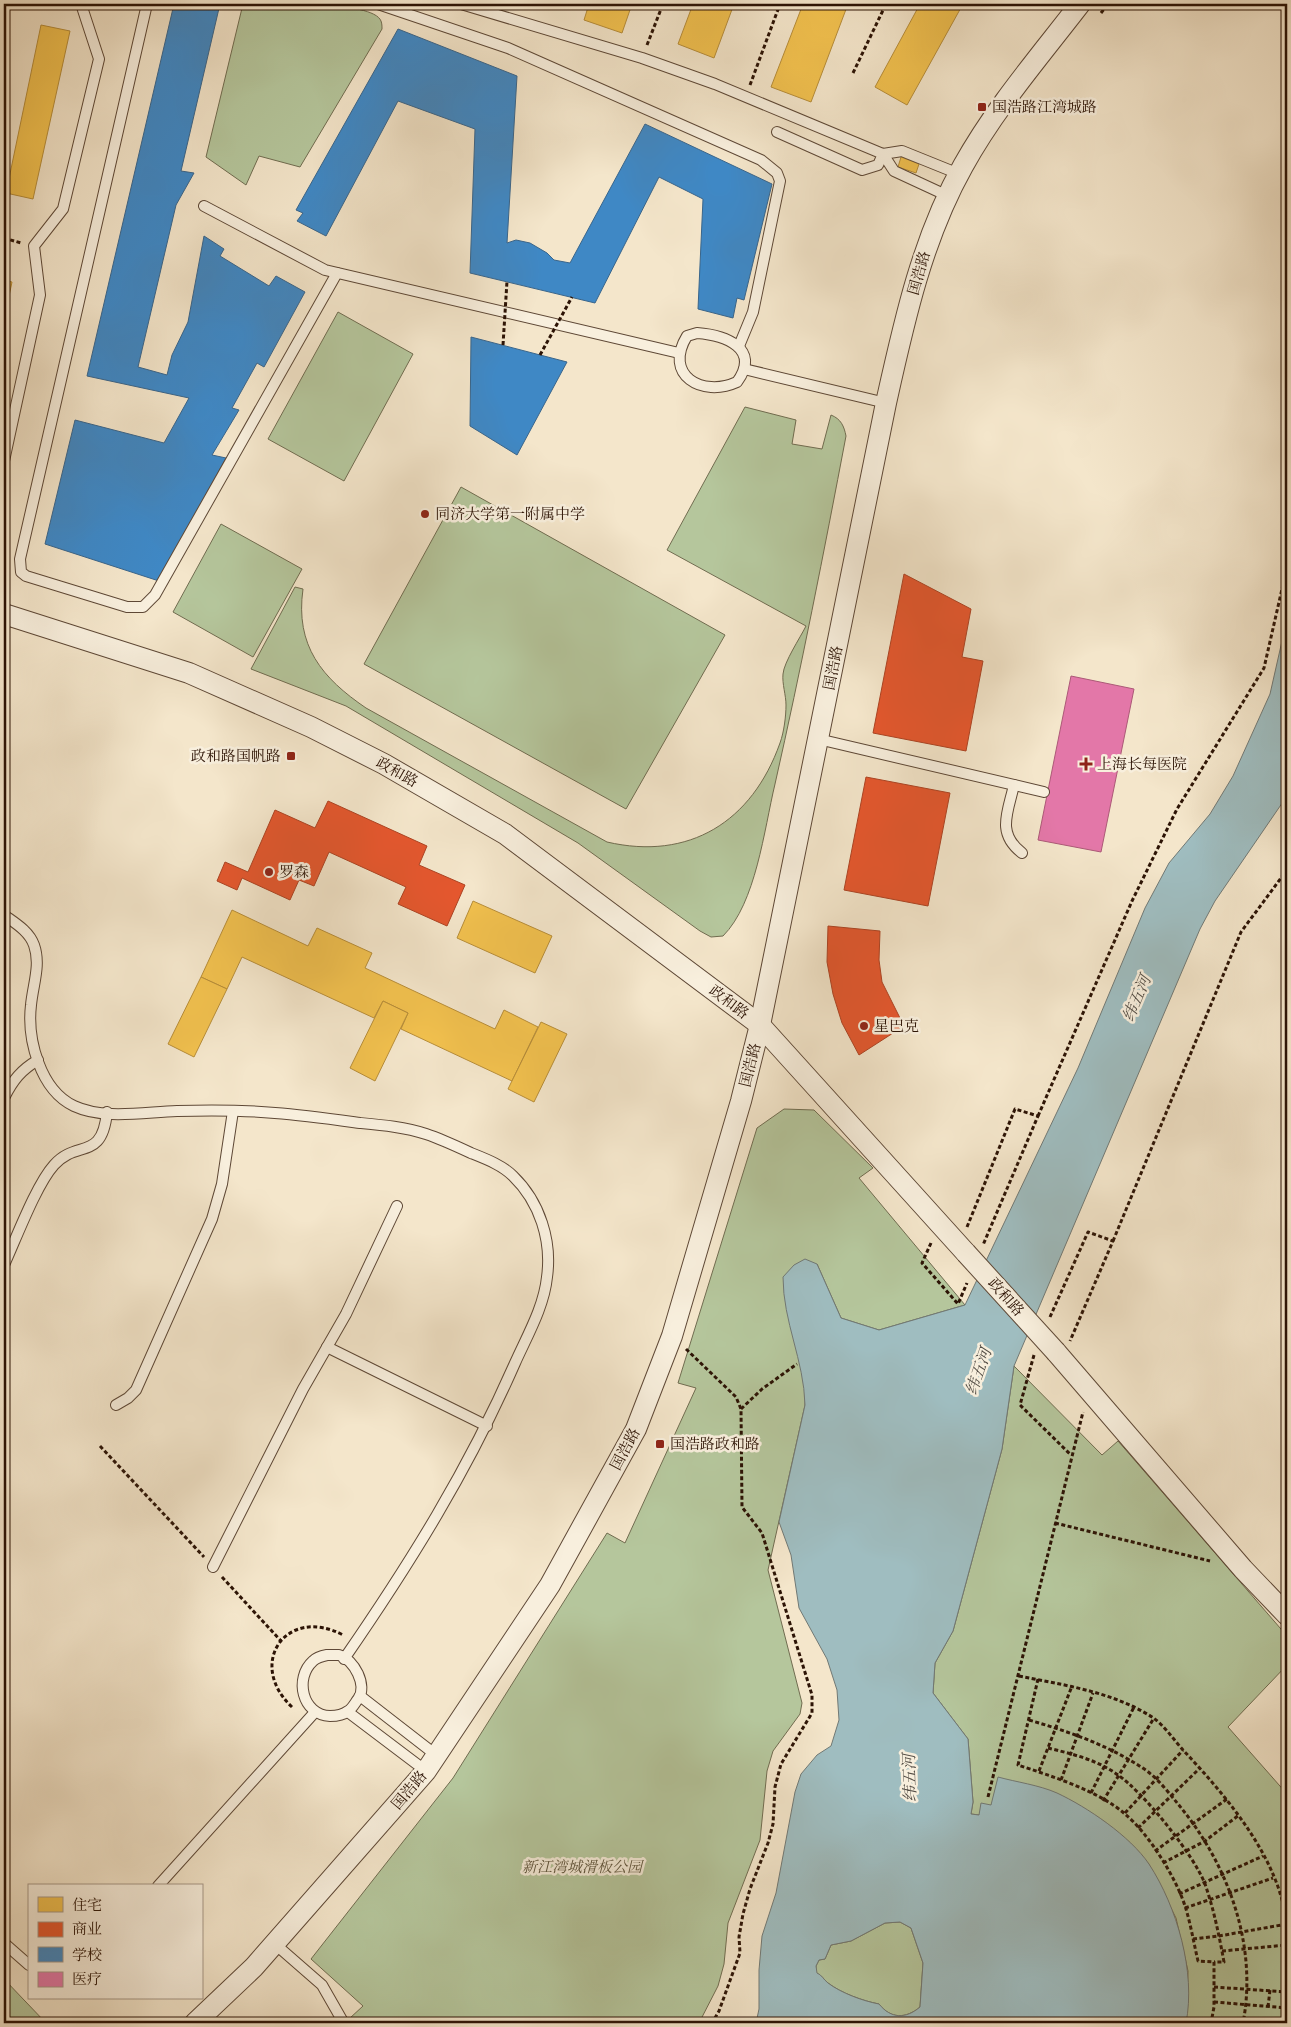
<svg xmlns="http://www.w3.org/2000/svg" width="1291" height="2027" viewBox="0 0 1291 2027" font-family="'Gentium Book Plus','Noto Serif SC',serif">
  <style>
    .green { fill: #b5c69c; stroke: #706c50 }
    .water { fill: #9fbdc0; stroke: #717975; fill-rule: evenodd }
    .homes { fill: #f2c14e; stroke: #b78d38 }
    .shops { fill: #e4572e; stroke: #ad4322 }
    .schools { fill: #3f88c5; stroke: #39658b }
    .health { fill: #e377a8; stroke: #ac5977 }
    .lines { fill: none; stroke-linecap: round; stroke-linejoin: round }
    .stream { stroke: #717975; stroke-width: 5.5 }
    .lane-casing { stroke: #5e4836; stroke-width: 12 }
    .street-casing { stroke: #5e4836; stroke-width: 22 }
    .path { stroke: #2c1305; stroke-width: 3; stroke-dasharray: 4 2.5; stroke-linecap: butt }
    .lane { stroke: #f8efdd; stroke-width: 10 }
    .street { stroke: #f8efdd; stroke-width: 20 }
    .street-bridge-casing { stroke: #5e4836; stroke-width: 22; stroke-linecap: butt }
    .path-bridge { stroke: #2c1305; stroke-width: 3; stroke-dasharray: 4 2.5; stroke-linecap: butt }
    .street-bridge { stroke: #f8efdd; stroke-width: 20 }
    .poi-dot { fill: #8f2418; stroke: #f8efdd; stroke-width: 2 }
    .labels { text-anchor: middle; stroke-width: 5; stroke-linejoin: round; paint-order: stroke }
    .poi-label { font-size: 15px; fill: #2c1305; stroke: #f8efdd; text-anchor: start }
    .street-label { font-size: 15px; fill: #2c1305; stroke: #f8efdd }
    .park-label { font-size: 15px; font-style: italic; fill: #5c523a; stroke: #f8efdd }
    .water-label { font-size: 16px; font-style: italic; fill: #544e46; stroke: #f8efdd }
  </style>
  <rect width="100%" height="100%" fill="#f4e6cb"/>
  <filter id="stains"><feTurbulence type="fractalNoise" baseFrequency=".004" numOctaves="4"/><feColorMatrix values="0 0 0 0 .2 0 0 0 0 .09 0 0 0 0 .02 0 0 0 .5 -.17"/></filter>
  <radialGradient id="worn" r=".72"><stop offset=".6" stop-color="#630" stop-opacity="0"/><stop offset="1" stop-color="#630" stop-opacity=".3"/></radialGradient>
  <g class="green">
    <path d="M243 4C267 4 373 0 381 21 382 24 382 26 382 29L300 167 259 156 246 185 206 157Z"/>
    <polygon points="338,312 413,354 344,481 268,439"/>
    <path d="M745 407 796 420 792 444 822 449 831 415C841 419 844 426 846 436 824 552 801 669 775 784 764 830 756 903 723 936L711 937 700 931 578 843 346 706 251 669 295 587 303 589C295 646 322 678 366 708L607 842C689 861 752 822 780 743 784 732 786 716 786 705 786 695 782 684 783 674 784 662 800 638 806 626L667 550Z"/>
    <polygon points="461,487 725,635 626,809 364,664"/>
    <polygon points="221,524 302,569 253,657 173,612"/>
    <polygon points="784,1109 814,1110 873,1168 859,1178 965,1305 879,1330 841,1318 817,1264 805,1385 805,1405 768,1570 802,1703 800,1714 773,1751 767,1771 760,1840 728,1923 724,1964 718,1986 699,2023 355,2023 350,2018 363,2006 311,1959 453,1778 607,1533 625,1543 696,1388 678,1383 757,1128"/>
    <polygon points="1014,1366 1102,1455 1118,1441 1287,1636 1287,1665 1228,1727 1287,1794 1287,2023 1186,2023 1188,1971 1176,1918 1148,1863 991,1805 979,1815 971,1814 973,1802 968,1739 933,1693 935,1663 953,1631 1002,1449"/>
    <path d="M900 1922 911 1928 923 1963 920 2007C906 2019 890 2019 879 2004 863 2001 841 1993 828 1983 823 1979 822 1975 816 1973V1966L819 1960 825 1959 831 1945 851 1941 885 1923Z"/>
    <polygon points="4,1979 46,2023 4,2023"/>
  </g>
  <path class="water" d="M1287 619V796L1215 901 1200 929 1014 1366 1002 1449 953 1631 935 1663 933 1693 968 1739 973 1802 971 1814 979 1815 981 1803 991 1805 998 1777C1016 1782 1039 1785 1057 1793 1087 1807 1130 1836 1149 1864 1177 1907 1196 1972 1186 2023H756L759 2009V1970L762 1936 776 1893 795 1792 801 1774 817 1755 831 1746 839 1720 837 1690 827 1659 799 1608 791 1555 779 1522 805 1405C804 1360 783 1322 783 1277L794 1265 805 1259 817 1264 841 1318 879 1330 965 1305 1078 1068 1145 908 1169 863 1210 814 1233 776 1270 694ZM900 1922 911 1928 923 1963 920 2007C906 2019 891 2019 879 2004 863 2001 841 1993 828 1983 823 1979 822 1975 817 1973L816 1966 819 1960 825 1959 831 1945 851 1941 885 1923Z"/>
  <g class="homes">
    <polygon points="589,4 632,4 622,33 584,20"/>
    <polygon points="693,4 734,4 714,58 678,44"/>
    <polygon points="803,4 848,4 811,102 771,87"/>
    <polygon points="920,4 963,4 907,105 875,87"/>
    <polygon points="41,25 70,31 33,199 6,193"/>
    <polygon points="901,157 919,164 916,173 898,167"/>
    <polygon points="4,280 12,282 4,320"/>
    <polygon points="473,901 552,936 535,973 457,938"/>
    <polygon points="232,910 308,946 317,928 372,953 365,968 495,1029 504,1010 538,1027 512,1081 401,1029 408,1013 383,1001 374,1018 242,957 227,989 201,977"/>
    <polygon points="201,977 227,989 194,1057 168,1044"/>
    <polygon points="383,1001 408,1013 375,1081 350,1068"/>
    <polygon points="541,1022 567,1034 534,1102 508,1089"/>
  </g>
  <g class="shops">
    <polygon points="904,574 971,609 962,657 983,661 966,751 873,733"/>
    <polygon points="866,777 950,793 928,906 844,890"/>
    <polygon points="328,801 427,846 419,865 465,885 447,926 398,904 406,887 329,852 314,886 299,880 290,900 242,878 237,890 217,881 225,862 248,872 275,810 315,828"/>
    <polygon points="828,926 880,931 879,960 882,982 904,1026 859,1055 842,1023 833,994 827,962"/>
  </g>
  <g class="schools">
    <polygon points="174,4 220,4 181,171 194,173 176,205 138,367 167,375 172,355 188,322 204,236 224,249 220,256 269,286 276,276 305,292 264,367 257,363 232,408 239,410 212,455 226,458 159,581 45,544 75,420 164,443 189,398 87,376"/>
    <polygon points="398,29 517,76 507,243 516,240 530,243 547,253 554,260 570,263 645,124 772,184 744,300 737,298 733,318 698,309 703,199 659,177 595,303 470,273 475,129 398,101 326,236 297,221 303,213 296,210"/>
    <polygon points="471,337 567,362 517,455 470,426"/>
  </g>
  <polygon class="health" points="1071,676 1134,689 1101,852 1038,840"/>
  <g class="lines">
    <polyline class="stream" points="4,2018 9,2023"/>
    <g class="lane-casing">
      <g id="lane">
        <polyline points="147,4 20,559 21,572 26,576 127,607 143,607 155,595 337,273"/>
        <polyline points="378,4 508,48 761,160 777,173 780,181 753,312 739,346"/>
        <polyline points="461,4 642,58 715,84 883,154 902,151 959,174"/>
        <polyline points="777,132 862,170 878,165 883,154"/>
        <polyline points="883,154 894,171 948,196"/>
        <polyline points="204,206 325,270 679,353"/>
        <path d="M697 333C724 335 762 348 737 382 702 398 663 375 687 336Z"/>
        <polyline points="744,369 886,403"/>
        <polyline points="4,461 40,295 34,246 63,209 99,59 81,4"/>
        <polyline points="818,739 1044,792"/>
        <path d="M1014 785C1008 812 996 833 1022 853"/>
        <path d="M4 915C15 923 29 931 34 945 41 965 33 984 31 1005 27 1039 40 1090 74 1106 104 1120 144 1112 177 1111 209 1110 242 1110 275 1113 303 1115 331 1119 360 1123 382 1125 405 1127 426 1134 441 1139 456 1146 471 1153 486 1159 502 1165 513 1176 540 1202 552 1241 547 1277 544 1307 527 1336 515 1363 468 1470 411 1562 344 1659"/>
        <path d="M4 1098C13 1080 21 1070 38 1060"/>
        <path d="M4 1265C16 1239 36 1185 54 1165 77 1139 102 1162 107 1112"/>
        <polyline points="327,1347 487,1426"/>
        <polyline points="116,1405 128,1398 136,1390 212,1219 222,1184 233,1111"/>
        <polyline points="213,1567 303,1389 346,1314 397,1206"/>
        <path d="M327 1655C331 1655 335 1655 339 1655 354 1659 368 1686 358 1699 355 1703 352 1709 348 1711 343 1715 335 1716 330 1716 302 1715 294 1678 313 1661 317 1657 322 1656 327 1655Z"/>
        <polyline points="360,1696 436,1755"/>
        <polyline points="348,1712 426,1771"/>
        <polyline points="158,1886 315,1712"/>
        <polyline points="4,1943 29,1965"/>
        <polyline points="275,1944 322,1985 342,2020"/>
      </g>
    </g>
    <g class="street-casing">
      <g id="street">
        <polyline points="4,614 189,673 311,727 384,764 505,834 760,1025 966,1253"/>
        <polyline points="1056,1352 1243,1569 1287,1615"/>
        <path d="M195 2023 254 1967 426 1771 550 1585 636 1429 672 1336 741 1101 760 1025 886 403C904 322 922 239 963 166 995 108 1040 56 1080 4"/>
      </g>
    </g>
    <g class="path">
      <polyline points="1101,13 1108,4"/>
      <polyline points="647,45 663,4"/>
      <polyline points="853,73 886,4"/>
      <polyline points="750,85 780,4"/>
      <polyline points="4,238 21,243"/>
      <polyline points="1038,1116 1132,901 1177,809 1264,668 1287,567"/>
      <polyline points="967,1227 1015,1109 1038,1116 983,1245"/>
      <polyline points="1113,1241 1241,932 1287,870"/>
      <polyline points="931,1243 922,1263 958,1304 967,1283"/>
      <polyline points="1050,1317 1088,1232 1113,1241 1070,1341"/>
      <polyline points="686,1349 736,1397 741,1409 742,1507 762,1533 812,1695 812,1713 781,1764 775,1787 773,1824 768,1843 750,1889 743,1914 739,1937 740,1953 719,2011 712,2023"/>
      <polyline points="1034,1355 1020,1405 1071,1455"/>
      <polyline points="741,1409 762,1389 797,1364"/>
      <polyline points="100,1446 204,1557"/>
      <polyline points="1055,1523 1210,1561"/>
      <polyline points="222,1577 281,1641"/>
      <path d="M1019 1676C1064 1685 1113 1692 1152 1717 1164 1725 1174 1740 1183 1750 1228 1798 1281 1860 1287 1927"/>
      <path d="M1038 1679 1018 1765C1051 1776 1099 1791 1125 1814 1149 1834 1177 1879 1186 1909 1191 1926 1194 1944 1198 1961L1214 1962V2007L1211 2023"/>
      <path d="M292 1707C246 1664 286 1605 343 1635"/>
      <path d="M1029 1720C1070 1732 1111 1746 1147 1771 1159 1780 1169 1793 1178 1804 1228 1864 1258 1945 1243 2023"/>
      <path d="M1048 1748C1072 1754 1098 1760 1118 1775 1144 1793 1194 1855 1205 1884 1214 1910 1219 1935 1224 1962H1214"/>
      <polyline points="1039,1771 1072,1686"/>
      <polyline points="1061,1780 1093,1693"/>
      <polyline points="1091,1793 1134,1707"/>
      <polyline points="988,1797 1083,1412"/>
      <polyline points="1103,1801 1154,1718"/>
      <polyline points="1125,1813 1183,1750"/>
      <polyline points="1138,1828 1200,1768"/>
      <polyline points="1155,1851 1227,1799"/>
      <polyline points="1163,1863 1205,1841 1239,1815"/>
      <polyline points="1179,1894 1263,1856"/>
      <polyline points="1185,1908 1273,1878"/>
      <polyline points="1193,1939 1219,1936 1287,1924"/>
      <polyline points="1222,1951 1287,1945"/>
      <polyline points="1214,1987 1287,1992"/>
      <polyline points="1214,2002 1287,2008"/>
      <polyline points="1268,2007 1270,1990"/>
    </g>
    <use href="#lane" class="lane"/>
    <use href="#street" class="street"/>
    <g class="street-bridge-casing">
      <polyline id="street-bridge" points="966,1253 1056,1352"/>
    </g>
    <g class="path-bridge">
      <polyline points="503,345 507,281"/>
      <polyline points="540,355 572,297"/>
    </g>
    <use href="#street-bridge" class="street-bridge"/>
  </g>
  <g class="poi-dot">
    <rect x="977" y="102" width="10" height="10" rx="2.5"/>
    <circle cx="425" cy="514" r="5"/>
    <rect x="286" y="751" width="10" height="10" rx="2.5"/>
    <path d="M1083.5 756.5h5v5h5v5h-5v5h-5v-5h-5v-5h5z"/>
    <circle cx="269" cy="872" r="5"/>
    <circle cx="864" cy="1026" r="5"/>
    <rect x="655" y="1439" width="10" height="10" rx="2.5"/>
  </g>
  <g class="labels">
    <g class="poi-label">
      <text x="992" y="112">国浩路江湾城路</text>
      <text x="435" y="519">同济大学第一附属中学</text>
      <text x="281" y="761" text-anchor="end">政和路国帆路</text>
      <text x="1097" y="769">上海长每医院</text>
      <text x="279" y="877">罗森</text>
      <text x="874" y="1031">星巴克</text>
      <text x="670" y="1449">国浩路政和路</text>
    </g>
    <g class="street-label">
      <text transform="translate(919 273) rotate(-74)" y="5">国浩路</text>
      <text transform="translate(833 668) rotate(-79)" y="5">国浩路</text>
      <text transform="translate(397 772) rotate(29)" y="5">政和路</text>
      <text transform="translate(729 1002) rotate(37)" y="5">政和路</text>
      <text transform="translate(750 1065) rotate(-76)" y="5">国浩路</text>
      <text transform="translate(1006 1297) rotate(48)" y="5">政和路</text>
      <text transform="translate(625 1449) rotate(-62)" y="5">国浩路</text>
      <text transform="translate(409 1790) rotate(-50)" y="5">国浩路</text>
    </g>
    <g class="park-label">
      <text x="582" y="1872">新江湾城滑板公园</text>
    </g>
    <g class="water-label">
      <text transform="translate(1136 998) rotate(-67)" y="6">纬五河</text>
      <text transform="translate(978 1371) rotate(-71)" y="6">纬五河</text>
      <text transform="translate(909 1778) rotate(-92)" y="6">纬五河</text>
    </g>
  </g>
  <rect width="1291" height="2027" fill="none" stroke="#f4e6cb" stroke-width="20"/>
  <rect x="5" y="5" width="1281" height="2017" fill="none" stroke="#2c1305" stroke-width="2.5"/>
  <rect x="10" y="10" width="1271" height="2007" fill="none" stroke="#2c1305"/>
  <rect x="28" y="1884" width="175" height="115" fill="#f8efdd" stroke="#a69787"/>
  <rect x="38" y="1897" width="25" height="15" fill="#f2c14e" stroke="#a69787"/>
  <text x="72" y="1910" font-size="15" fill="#2c1305">住宅</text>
  <rect x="38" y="1922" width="25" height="15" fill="#e4572e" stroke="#a69787"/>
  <text x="72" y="1934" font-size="15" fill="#2c1305">商业</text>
  <rect x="38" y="1947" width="25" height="15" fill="#3f88c5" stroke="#a69787"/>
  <text x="72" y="1960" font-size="15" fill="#2c1305">学校</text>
  <rect x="38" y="1972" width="25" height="15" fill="#e377a8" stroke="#a69787"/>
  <text x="72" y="1984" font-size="15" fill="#2c1305">医疗</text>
  <rect width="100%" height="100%" filter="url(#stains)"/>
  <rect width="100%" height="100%" fill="url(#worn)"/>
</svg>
